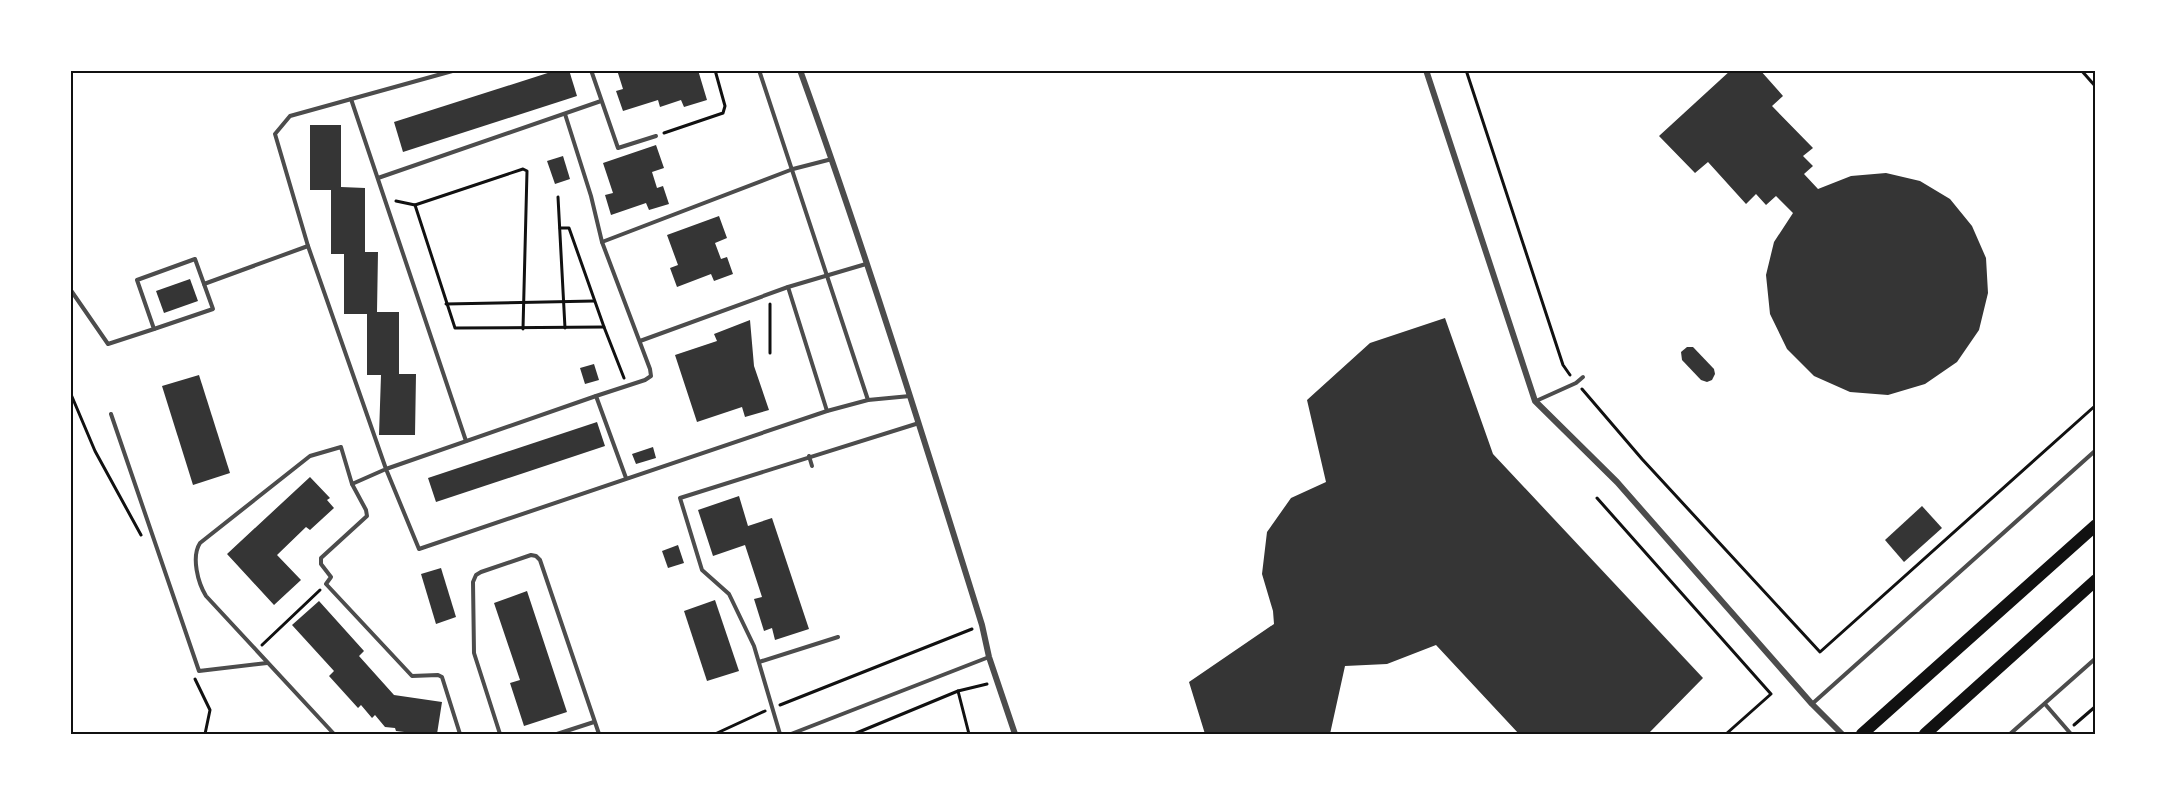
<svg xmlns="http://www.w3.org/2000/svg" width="2166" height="805" viewBox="0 0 2166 805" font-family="Ubuntu,sans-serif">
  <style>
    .building { fill: #353535 }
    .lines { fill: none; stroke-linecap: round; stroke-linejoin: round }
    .path { stroke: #111; stroke-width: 3 }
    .service { stroke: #4c4c4c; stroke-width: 4 }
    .minor { stroke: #4c4c4c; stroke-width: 6 }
    .primary { stroke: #111; stroke-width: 12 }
    .neatline { fill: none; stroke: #111; stroke-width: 2 }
  </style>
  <rect width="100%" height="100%" fill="#fff"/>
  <g class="building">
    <polygon points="557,70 569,70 577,96 403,152 394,122"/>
    <polygon points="617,70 698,70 707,100 684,107 681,100 660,107 658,100 623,111 616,91 623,89"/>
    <polygon points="1731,70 1760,70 1783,96 1772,106 1813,148 1803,156 1813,166 1804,174 1818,189 1851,176 1886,173 1920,181 1950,199 1972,226 1986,258 1988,293 1979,330 1957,362 1925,384 1888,395 1850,392 1814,376 1787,349 1770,314 1766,275 1774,242 1793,213 1776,196 1766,205 1756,194 1746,204 1708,162 1695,173 1659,136"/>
    <polygon points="310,125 341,125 341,187 365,188 365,252 378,252 377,312 399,312 399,374 416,374 415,435 379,435 381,375 367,375 367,314 344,314 344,254 331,254 331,190 310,190"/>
    <polygon points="656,145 664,168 652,172 657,188 663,186 669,204 649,210 646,203 611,215 605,195 613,193 603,163"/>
    <polygon points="563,156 570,179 555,184 547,161"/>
    <polygon points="719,216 727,238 715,243 721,259 727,257 733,274 714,281 711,274 677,287 670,268 678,265 667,235"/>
    <polygon points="190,279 198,301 164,313 156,291"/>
    <polygon points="1445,318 1493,454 1703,678 1648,734 1519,734 1436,645 1387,664 1345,666 1330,734 1205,734 1189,682 1274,624 1273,611 1262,574 1267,532 1291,498 1326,482 1307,400 1370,343"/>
    <polygon points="750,320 754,366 769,410 745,417 742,407 697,422 675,355 717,341 714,334"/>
    <polygon points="1687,347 1693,347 1714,369 1715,374 1712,380 1707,382 1701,380 1682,360 1681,352"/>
    <polygon points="594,364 599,380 585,384 580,368"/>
    <polygon points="199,375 230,473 193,485 162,386"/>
    <polygon points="597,422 605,446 436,502 428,478"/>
    <polygon points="653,447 656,458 636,464 632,454"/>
    <polygon points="310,477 330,498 327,500 334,508 310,530 306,527 277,555 301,580 274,605 227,554"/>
    <polygon points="739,496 748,526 772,518 809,629 775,640 772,628 764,631 754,599 762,597 745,545 713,556 698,510"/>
    <polygon points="1922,506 1942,528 1904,562 1885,540"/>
    <polygon points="678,545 684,563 668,568 662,551"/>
    <polygon points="441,568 456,617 436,624 421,574"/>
    <polygon points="527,591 567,712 524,726 510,683 520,680 494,603"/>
    <polygon points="715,600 739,671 707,681 684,611"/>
    <polygon points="319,601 364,651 359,656 394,695 442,702 437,734 421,734 396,731 395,728 385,727 375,715 372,718 361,705 358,708 329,676 334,671 292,625"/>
  </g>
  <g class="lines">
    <g class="path">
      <polyline points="1466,70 1563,365 1570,375"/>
      <polyline points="2081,70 2096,87"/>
      <polyline points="664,133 723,113 725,106 715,70"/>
      <polyline points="558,197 565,328"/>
      <polyline points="396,201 415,205 523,169 527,171 523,329"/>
      <polyline points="415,205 455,328 604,327"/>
      <polyline points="560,228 569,228 604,327 624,378"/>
      <polyline points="446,304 594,301"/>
      <polyline points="770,353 770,304"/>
      <polyline points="1582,389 1642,459 1820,652 2096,405"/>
      <polyline points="70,392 95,451 141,535"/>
      <polyline points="1597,498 1771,694 1726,734"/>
      <polyline points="262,645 320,590"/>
      <polyline points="195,679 210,710 205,734"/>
      <polyline points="958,691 969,734"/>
      <polyline points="780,705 972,629"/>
      <polyline points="2074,725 2096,706"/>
      <polyline points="715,734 765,711"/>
      <polyline points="854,734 958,691 987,684"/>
    </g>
    <g class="service">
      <polyline points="591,70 618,148 656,136"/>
      <polyline points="759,70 868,400"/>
      <polyline points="351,99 466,441"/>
      <polyline points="565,114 591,196 602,242 650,369 651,376 645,380 596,396"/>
      <polyline points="378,178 601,101"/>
      <polyline points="602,242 793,169 832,159"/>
      <polyline points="788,287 827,411"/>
      <polyline points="70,289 108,344 154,329 137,280 195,259 204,284 308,246"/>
      <polyline points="154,329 213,309 204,284"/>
      <polyline points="640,341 788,287 866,264"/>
      <polyline points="1536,401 1576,383 1583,377"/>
      <polyline points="111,414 199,671 267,663"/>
      <polyline points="809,456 812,466"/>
      <polyline points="626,478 596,396 386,469 419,549 827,411 868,400 910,396"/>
      <polyline points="352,484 366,510 367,516 321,558 321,564 331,577 326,584 412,676 438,675 442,677 460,734"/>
      <polyline points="759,662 838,637"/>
      <polyline points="1812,704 2096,450"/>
      <polyline points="2045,704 2071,734"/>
      <path d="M334 734 206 596C198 583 191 557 200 543L310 456 341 447 352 484 386 469 308 246 275 134 290 116 456 70"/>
      <polyline points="500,734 474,653 473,582 476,575 481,572 531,555 536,556 540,560 599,734"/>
      <polyline points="557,734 594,722"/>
      <polyline points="780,734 754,646 729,594 702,570 680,498 919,423"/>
      <polyline points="791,734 989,657"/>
      <polyline points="2010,734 2096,658"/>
    </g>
    <g class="minor">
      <path d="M800 70C866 253 924 439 982 625L989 657 1015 734"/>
      <polyline points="1426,70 1535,401 1617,482 1812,704 1842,734"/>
    </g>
    <g class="primary">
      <polyline points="1862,734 2096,525"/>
      <polyline points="1925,734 2096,580"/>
    </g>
  </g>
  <rect width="2166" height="805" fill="none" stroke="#ffffff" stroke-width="144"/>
  <rect x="72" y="72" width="2022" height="661" class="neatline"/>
</svg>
